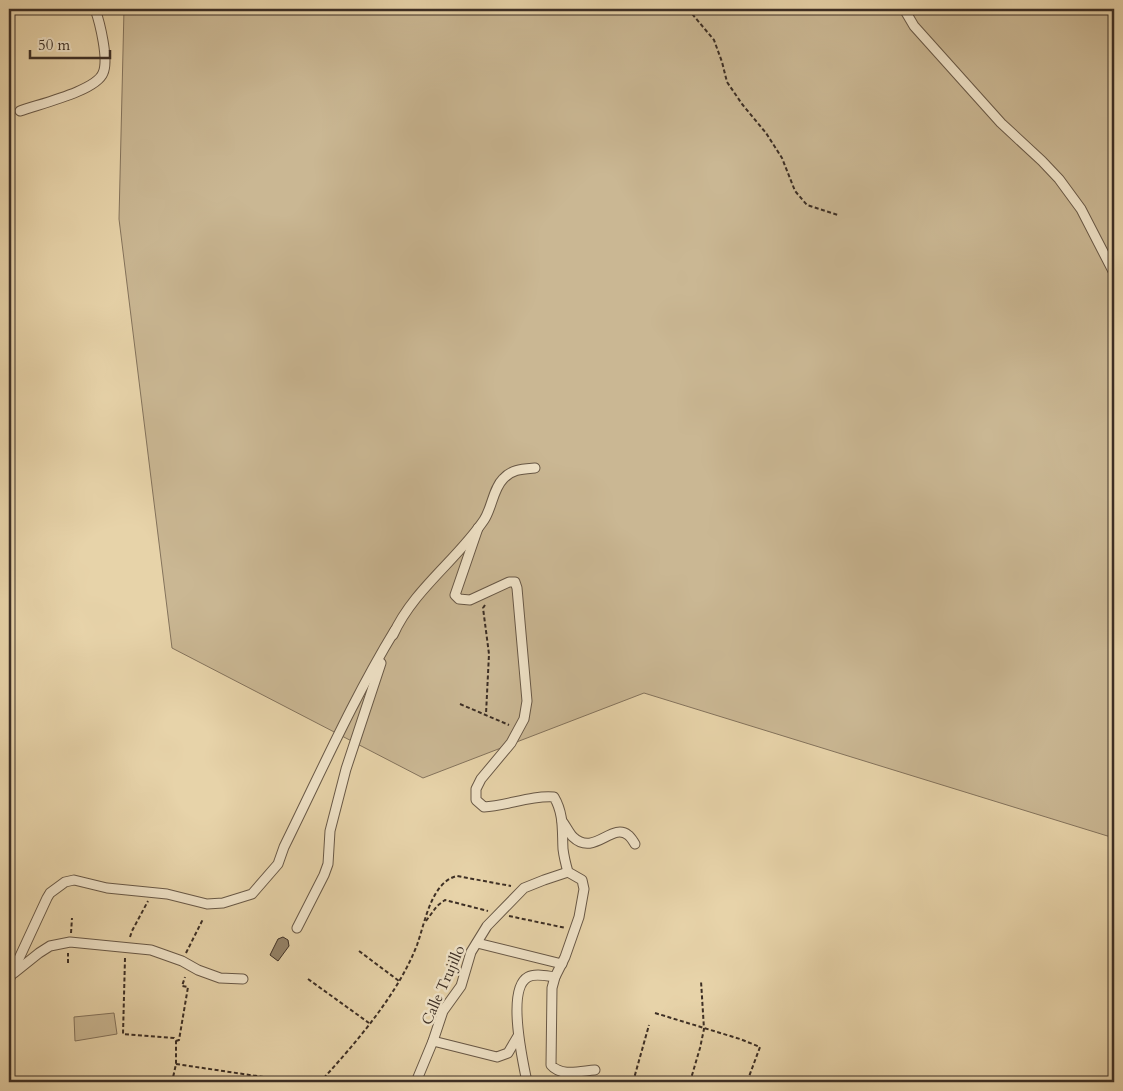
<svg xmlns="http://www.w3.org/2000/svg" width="1123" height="1091" viewBox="0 0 1123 1091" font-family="Cardo,serif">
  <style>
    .green { fill: #cab793; stroke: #84735c }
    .building { fill: #95846a; stroke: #3d2f25 }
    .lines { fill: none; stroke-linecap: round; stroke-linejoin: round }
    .street-casing { stroke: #685846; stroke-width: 11 }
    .path { stroke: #3d2f25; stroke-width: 2; stroke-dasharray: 4 2.5; stroke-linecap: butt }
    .street { stroke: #efe2c7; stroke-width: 9 }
    .labels { text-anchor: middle; stroke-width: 5; stroke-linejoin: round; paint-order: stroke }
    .street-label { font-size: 15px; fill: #3d2f25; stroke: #efe2c7 }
  </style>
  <rect width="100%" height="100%" fill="#e7d3a9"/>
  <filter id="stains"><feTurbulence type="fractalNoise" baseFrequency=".004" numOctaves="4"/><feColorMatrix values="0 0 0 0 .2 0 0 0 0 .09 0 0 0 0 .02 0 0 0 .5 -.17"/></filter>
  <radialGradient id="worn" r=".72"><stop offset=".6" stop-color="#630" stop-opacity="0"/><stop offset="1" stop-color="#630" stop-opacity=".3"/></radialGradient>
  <g class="green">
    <polygon points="124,9 1114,9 1114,838 644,693 423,778 172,648 119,219"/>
    <polygon points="114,1013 117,1034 75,1041 74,1017"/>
  </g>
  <polygon class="building" points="283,937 288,940 289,946 278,961 270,955 278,939"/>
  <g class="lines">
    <g class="street-casing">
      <g id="street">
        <polyline points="904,9 914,26 1001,123 1042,161 1059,179 1081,209 1114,273"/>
        <path d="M20 111C39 104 96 91 103 73 109 60 100 23 95 9"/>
        <path d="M478 528 455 595 459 599 470 600 509 582H515L517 588 527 701 524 719 511 743 481 779 476 789V800L484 807C507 806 531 795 554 797 564 814 562 830 563 849 564 857 566 865 568 872L582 880 584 889 579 917 565 957 555 977 552 988 551 1065C561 1077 581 1071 595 1070"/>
        <path d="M393 635C413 590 457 560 484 520 492 508 493 489 503 479 512 469 522 469 535 468"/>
        <path d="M562 821C566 826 569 833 573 837 594 857 612 822 628 835 631 837 633 841 635 844"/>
        <polyline points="297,928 324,875 328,864 330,831 346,769 381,663"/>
        <polyline points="477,943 562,964"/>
        <polyline points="14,973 39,953 50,946 70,942 151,950 182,961 198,970 220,978 243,979"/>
        <path d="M9 980 47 898 50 893 65 882 74 880 107 888 167 894 207 904 223 903 252 894 278 864 284 847C320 774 353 699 395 630"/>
        <polyline points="433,1041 497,1057 508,1053 518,1036"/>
        <polyline points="416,1082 433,1041 443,1011 461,986 471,952 487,926 524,888 544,880 568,872"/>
        <path d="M527 1082C523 1062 506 989 528 977 535 973 547 976 555 977"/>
      </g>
    </g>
    <g class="path">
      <polyline points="688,9 714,40 722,62 727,82 742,104 766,133 782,158 795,191 807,205 838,215"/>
      <polyline points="485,605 483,608 489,654 486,714"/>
      <polyline points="460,704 509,725"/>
      <polyline points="509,916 566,928"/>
      <polyline points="426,921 437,906 445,900 488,911"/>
      <polyline points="71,933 72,918"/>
      <polyline points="130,937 132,931 148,901"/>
      <polyline points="359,951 399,981"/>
      <polyline points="186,953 203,919"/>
      <polyline points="125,958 123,1034 174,1038 176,1041 176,1064 172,1082"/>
      <polyline points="68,963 68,953"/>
      <polyline points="308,979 369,1023"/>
      <polyline points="655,1013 740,1039 760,1047 747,1082"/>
      <polyline points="176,1041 179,1040 188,987 182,986 185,977"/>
      <polyline points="9,1053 13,1053"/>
      <path d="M176 1064 270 1078 312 1081 323 1079C358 1040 398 994 417 945 425 923 431 882 457 876L511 886"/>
      <polyline points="130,1082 130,1080 138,1082"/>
      <polyline points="633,1082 649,1025"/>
      <polyline points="690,1082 700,1048 704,1029 701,981"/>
    </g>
    <use href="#street" class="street"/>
  </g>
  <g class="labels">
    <g class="street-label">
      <text transform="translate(443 985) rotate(-66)" y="5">Calle Trujillo</text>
    </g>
  </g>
  <rect width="1123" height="1091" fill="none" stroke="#e7d3a9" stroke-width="30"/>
  <rect x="10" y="10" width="1103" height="1071" fill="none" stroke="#3d2f25" stroke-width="2.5"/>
  <rect x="15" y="15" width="1093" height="1061" fill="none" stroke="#3d2f25"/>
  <path d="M30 50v8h80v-8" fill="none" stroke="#3d2f25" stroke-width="2.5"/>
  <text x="38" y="50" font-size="15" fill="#3d2f25" stroke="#efe2c7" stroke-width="4" paint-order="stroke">50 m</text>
  <rect width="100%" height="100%" filter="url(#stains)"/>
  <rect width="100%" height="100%" fill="url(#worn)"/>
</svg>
